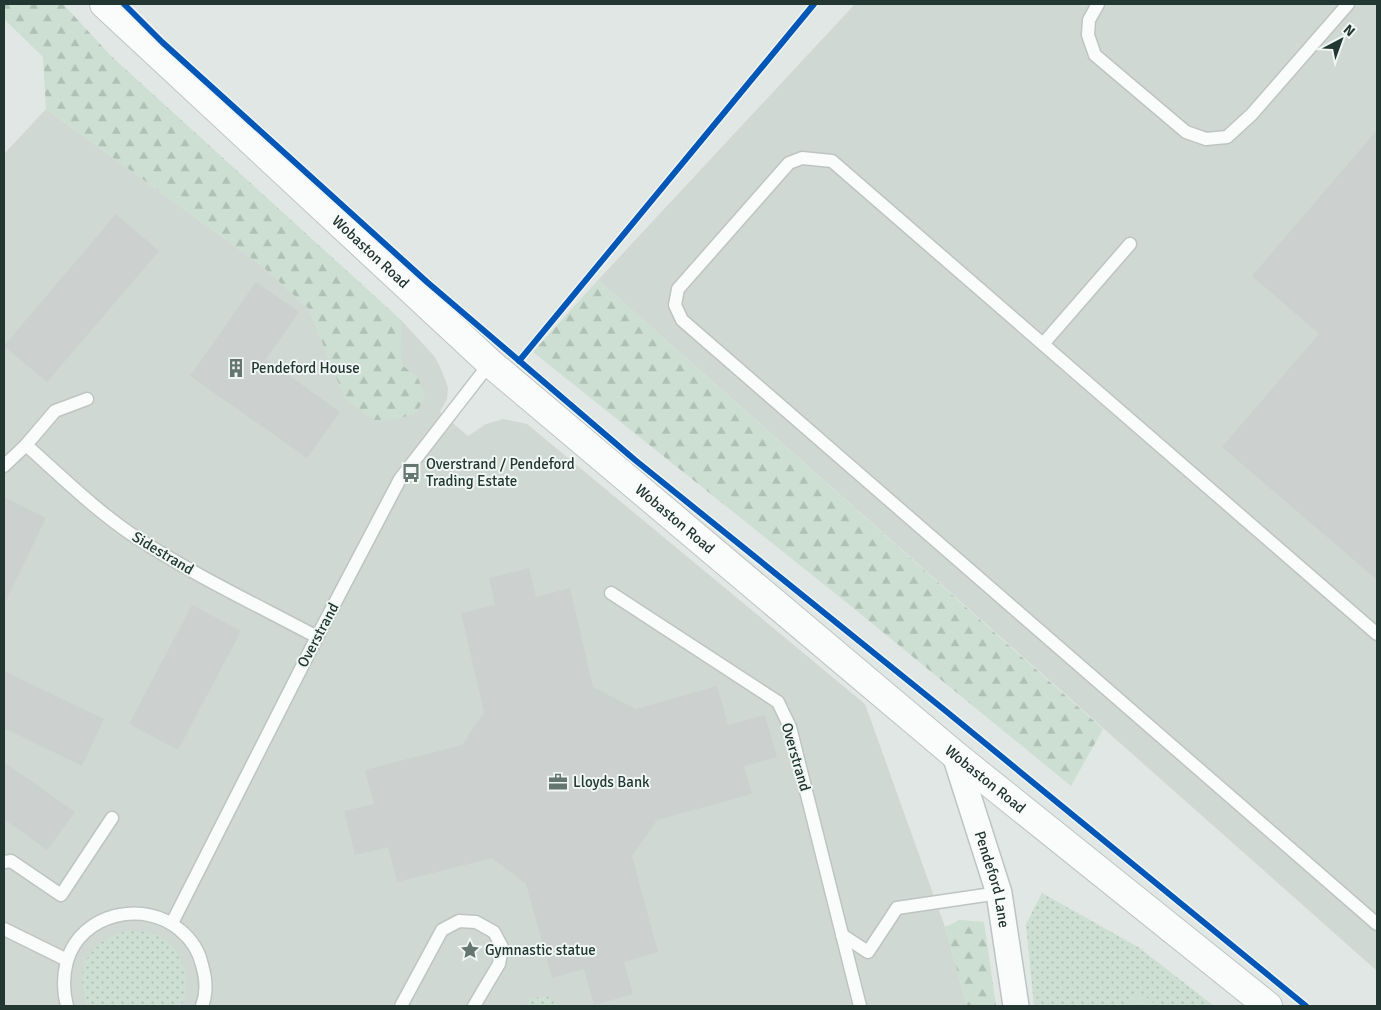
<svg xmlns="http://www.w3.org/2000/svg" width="1381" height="1010" viewBox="0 0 1381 1010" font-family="Signika,sans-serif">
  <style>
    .built { fill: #d0d8d4 }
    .green { fill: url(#green-dots) }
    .forest { fill: url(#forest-firs) }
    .pitch { fill: #ccdfd2 }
    .building { fill: #ccd0cf }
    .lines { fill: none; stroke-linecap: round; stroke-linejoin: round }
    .lane-casing { stroke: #bec4c1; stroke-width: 15 }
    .street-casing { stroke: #bec4c1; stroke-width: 28 }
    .secondary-casing { stroke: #bec4c2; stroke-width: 30 }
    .lane { stroke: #fafbfb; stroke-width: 12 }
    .street { stroke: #fafbfb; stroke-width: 25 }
    .secondary { stroke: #fafbfb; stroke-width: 28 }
    .cycleway-casing { stroke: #eff6f3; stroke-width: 9 }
    .cycleway { stroke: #0057b8; stroke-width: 6 }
    .labels { text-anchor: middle; stroke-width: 4; stroke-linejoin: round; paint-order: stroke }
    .street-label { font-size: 15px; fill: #223732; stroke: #eff6f3 }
    .poi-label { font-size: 15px; fill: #223732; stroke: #eff6f3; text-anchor: start }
  </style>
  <defs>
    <pattern id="green-dots" width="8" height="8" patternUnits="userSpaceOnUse" patternTransform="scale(1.25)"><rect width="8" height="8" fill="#ccdfd2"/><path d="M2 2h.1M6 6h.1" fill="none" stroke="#afc0b5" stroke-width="1.8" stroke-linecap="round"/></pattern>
    <pattern id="forest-firs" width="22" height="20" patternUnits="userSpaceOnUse" patternTransform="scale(1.25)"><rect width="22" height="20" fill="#ccdfd2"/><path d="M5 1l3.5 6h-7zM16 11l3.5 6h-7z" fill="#afc0b5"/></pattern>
  </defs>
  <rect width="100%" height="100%" fill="#e1e7e4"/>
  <g class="built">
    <polygon points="855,4 1377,4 1377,971 598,280"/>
    <polygon points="46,109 261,265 309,309 334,371 418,378 401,364 401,320 435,357 442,371 448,388 447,399 440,412 468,436 486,424 503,419 527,424 865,704 945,927 967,1006 4,1006 4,154"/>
  </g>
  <g class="green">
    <polygon points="1042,893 1138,947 1214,1006 1034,1006 1026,924"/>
    <path d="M126 931C137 931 146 931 157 935 183 947 193 981 181 1006H87C74 968 87 943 126 931Z"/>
    <polygon points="547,996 559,1006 526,1006 530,999"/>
  </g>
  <g class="forest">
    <polygon points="4,4 63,4 111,56 401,320 401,364 418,378 425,396 417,412 399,419 374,420 345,399 309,309 261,265 46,109 43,57 4,19"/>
    <polygon points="598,280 1103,729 1071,786 841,598 533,352"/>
    <polygon points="960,920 984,922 996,1006 967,1006 945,927"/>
  </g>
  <polygon class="pitch" points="1140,992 1157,1006 1128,1006"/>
  <g class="building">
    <polygon points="1377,130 1377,580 1222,447 1319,334 1252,276"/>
    <polygon points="116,214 159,251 47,382 4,346"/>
    <polygon points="256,282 299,312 266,359 340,412 307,458 190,376"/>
    <polygon points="4,497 46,518 4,605"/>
    <polygon points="529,568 536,597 570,588 593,687 636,709 717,686 728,725 765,715 777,757 744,766 752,794 657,820 632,856 658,952 624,962 633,994 594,1005 584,969 552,978 526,884 492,858 397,882 388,847 355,855 344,811 374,804 365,770 462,745 484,712 461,613 495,605 489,578"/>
    <polygon points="192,605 241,631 178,750 129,724"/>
    <polygon points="4,671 104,719 82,766 4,728"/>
    <polygon points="4,762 75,812 47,850 4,819"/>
  </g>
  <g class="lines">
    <g class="lane-casing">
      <g id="lane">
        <polyline points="1098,4 1089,20 1088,35 1095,55 1186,132 1206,139 1227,137 1252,114 1348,4"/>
        <polyline points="1043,344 1130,244"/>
        <path d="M26 445C62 477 96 511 137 538 194 575 257 605 317 637"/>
        <polyline points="4,466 26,445 55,411 87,399"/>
        <polyline points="611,593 778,702 790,727 860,1006"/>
        <polyline points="1377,634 832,161 802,158 789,163 678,289 675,305 682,320 1377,924"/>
        <polyline points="4,862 11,861 61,895 112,818"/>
        <polyline points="172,923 317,637 400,479 490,363"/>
        <polyline points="4,929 67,960"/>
        <polyline points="842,935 868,952 897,908 999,893"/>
        <path d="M67 1006C63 991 63 976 67 961 81 913 144 899 180 930 191 939 199 951 202 965 206 978 207 993 202 1006"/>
        <polyline points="401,1006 442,930 459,921 476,922 494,932 502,947 499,964 474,1006"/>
      </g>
    </g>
    <g class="street-casing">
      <g id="street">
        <path id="s1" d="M955 755 999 893 1016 1006"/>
      </g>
    </g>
    <g class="secondary-casing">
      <g id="secondary">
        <path id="s2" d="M104 4 490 363 955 755 1268 1006"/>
      </g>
    </g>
    <use href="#lane" class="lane"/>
    <use href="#street" class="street"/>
    <use href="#secondary" class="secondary"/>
    <g class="cycleway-casing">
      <g id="cycleway">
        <polyline points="124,4 162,42 427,282 635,460 947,712 1306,1006"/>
        <polyline points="519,361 814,4"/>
      </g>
    </g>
    <use href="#cycleway" class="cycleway"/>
  </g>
  <defs>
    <g id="building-bare" transform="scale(1.5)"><path d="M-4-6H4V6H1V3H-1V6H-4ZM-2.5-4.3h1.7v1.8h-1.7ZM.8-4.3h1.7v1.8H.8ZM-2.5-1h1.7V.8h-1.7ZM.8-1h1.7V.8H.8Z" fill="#657570" stroke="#eff6f3" stroke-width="2.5" paint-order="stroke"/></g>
    <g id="bus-bare" transform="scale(1.5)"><path d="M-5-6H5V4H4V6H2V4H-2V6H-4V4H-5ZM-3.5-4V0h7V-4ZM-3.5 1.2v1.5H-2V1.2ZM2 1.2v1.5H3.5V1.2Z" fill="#657570" stroke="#eff6f3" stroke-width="2.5" paint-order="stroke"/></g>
    <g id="office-bare" transform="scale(1.5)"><path d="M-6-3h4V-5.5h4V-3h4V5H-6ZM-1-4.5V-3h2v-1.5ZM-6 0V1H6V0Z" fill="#657570" stroke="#eff6f3" stroke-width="2.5" paint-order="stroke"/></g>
    <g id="sight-bare" transform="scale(1.5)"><path d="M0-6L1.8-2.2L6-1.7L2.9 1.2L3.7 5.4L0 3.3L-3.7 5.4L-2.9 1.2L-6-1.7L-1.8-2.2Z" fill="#657570" stroke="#eff6f3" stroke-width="2.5" paint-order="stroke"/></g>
  </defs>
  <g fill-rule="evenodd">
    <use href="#building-bare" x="236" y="368"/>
    <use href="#bus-bare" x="411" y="473"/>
    <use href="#office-bare" x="558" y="782"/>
    <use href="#sight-bare" x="470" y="950"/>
  </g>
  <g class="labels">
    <g class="street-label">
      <text dy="5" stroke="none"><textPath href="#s2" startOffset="364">Wobaston Road</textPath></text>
      <text dy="5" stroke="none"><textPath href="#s2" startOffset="769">Wobaston Road</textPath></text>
      <text transform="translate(163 553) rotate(31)" y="5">Sidestrand</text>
      <text transform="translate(318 635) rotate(-62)" y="5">Overstrand</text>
      <text transform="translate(796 757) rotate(74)" y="5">Overstrand</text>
      <text dy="5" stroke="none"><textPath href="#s2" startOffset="1174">Wobaston Road</textPath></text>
      <text dy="5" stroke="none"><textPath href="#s1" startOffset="130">Pendeford Lane</textPath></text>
    </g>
    <g class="poi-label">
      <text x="251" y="373">Pendeford House</text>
      <text x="426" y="469">Overstrand / Pendeford<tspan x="426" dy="17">Trading Estate</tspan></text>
      <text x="573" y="787">Lloyds Bank</text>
      <text x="485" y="955">Gymnastic statue</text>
    </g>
  </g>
  <rect width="1381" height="1010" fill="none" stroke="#223732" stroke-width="10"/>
  <g transform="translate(1341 40) rotate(41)" stroke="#eff6f3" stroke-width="4" paint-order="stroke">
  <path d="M0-4L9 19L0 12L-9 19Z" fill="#223732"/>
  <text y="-8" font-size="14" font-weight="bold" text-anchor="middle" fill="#223732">N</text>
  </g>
</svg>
